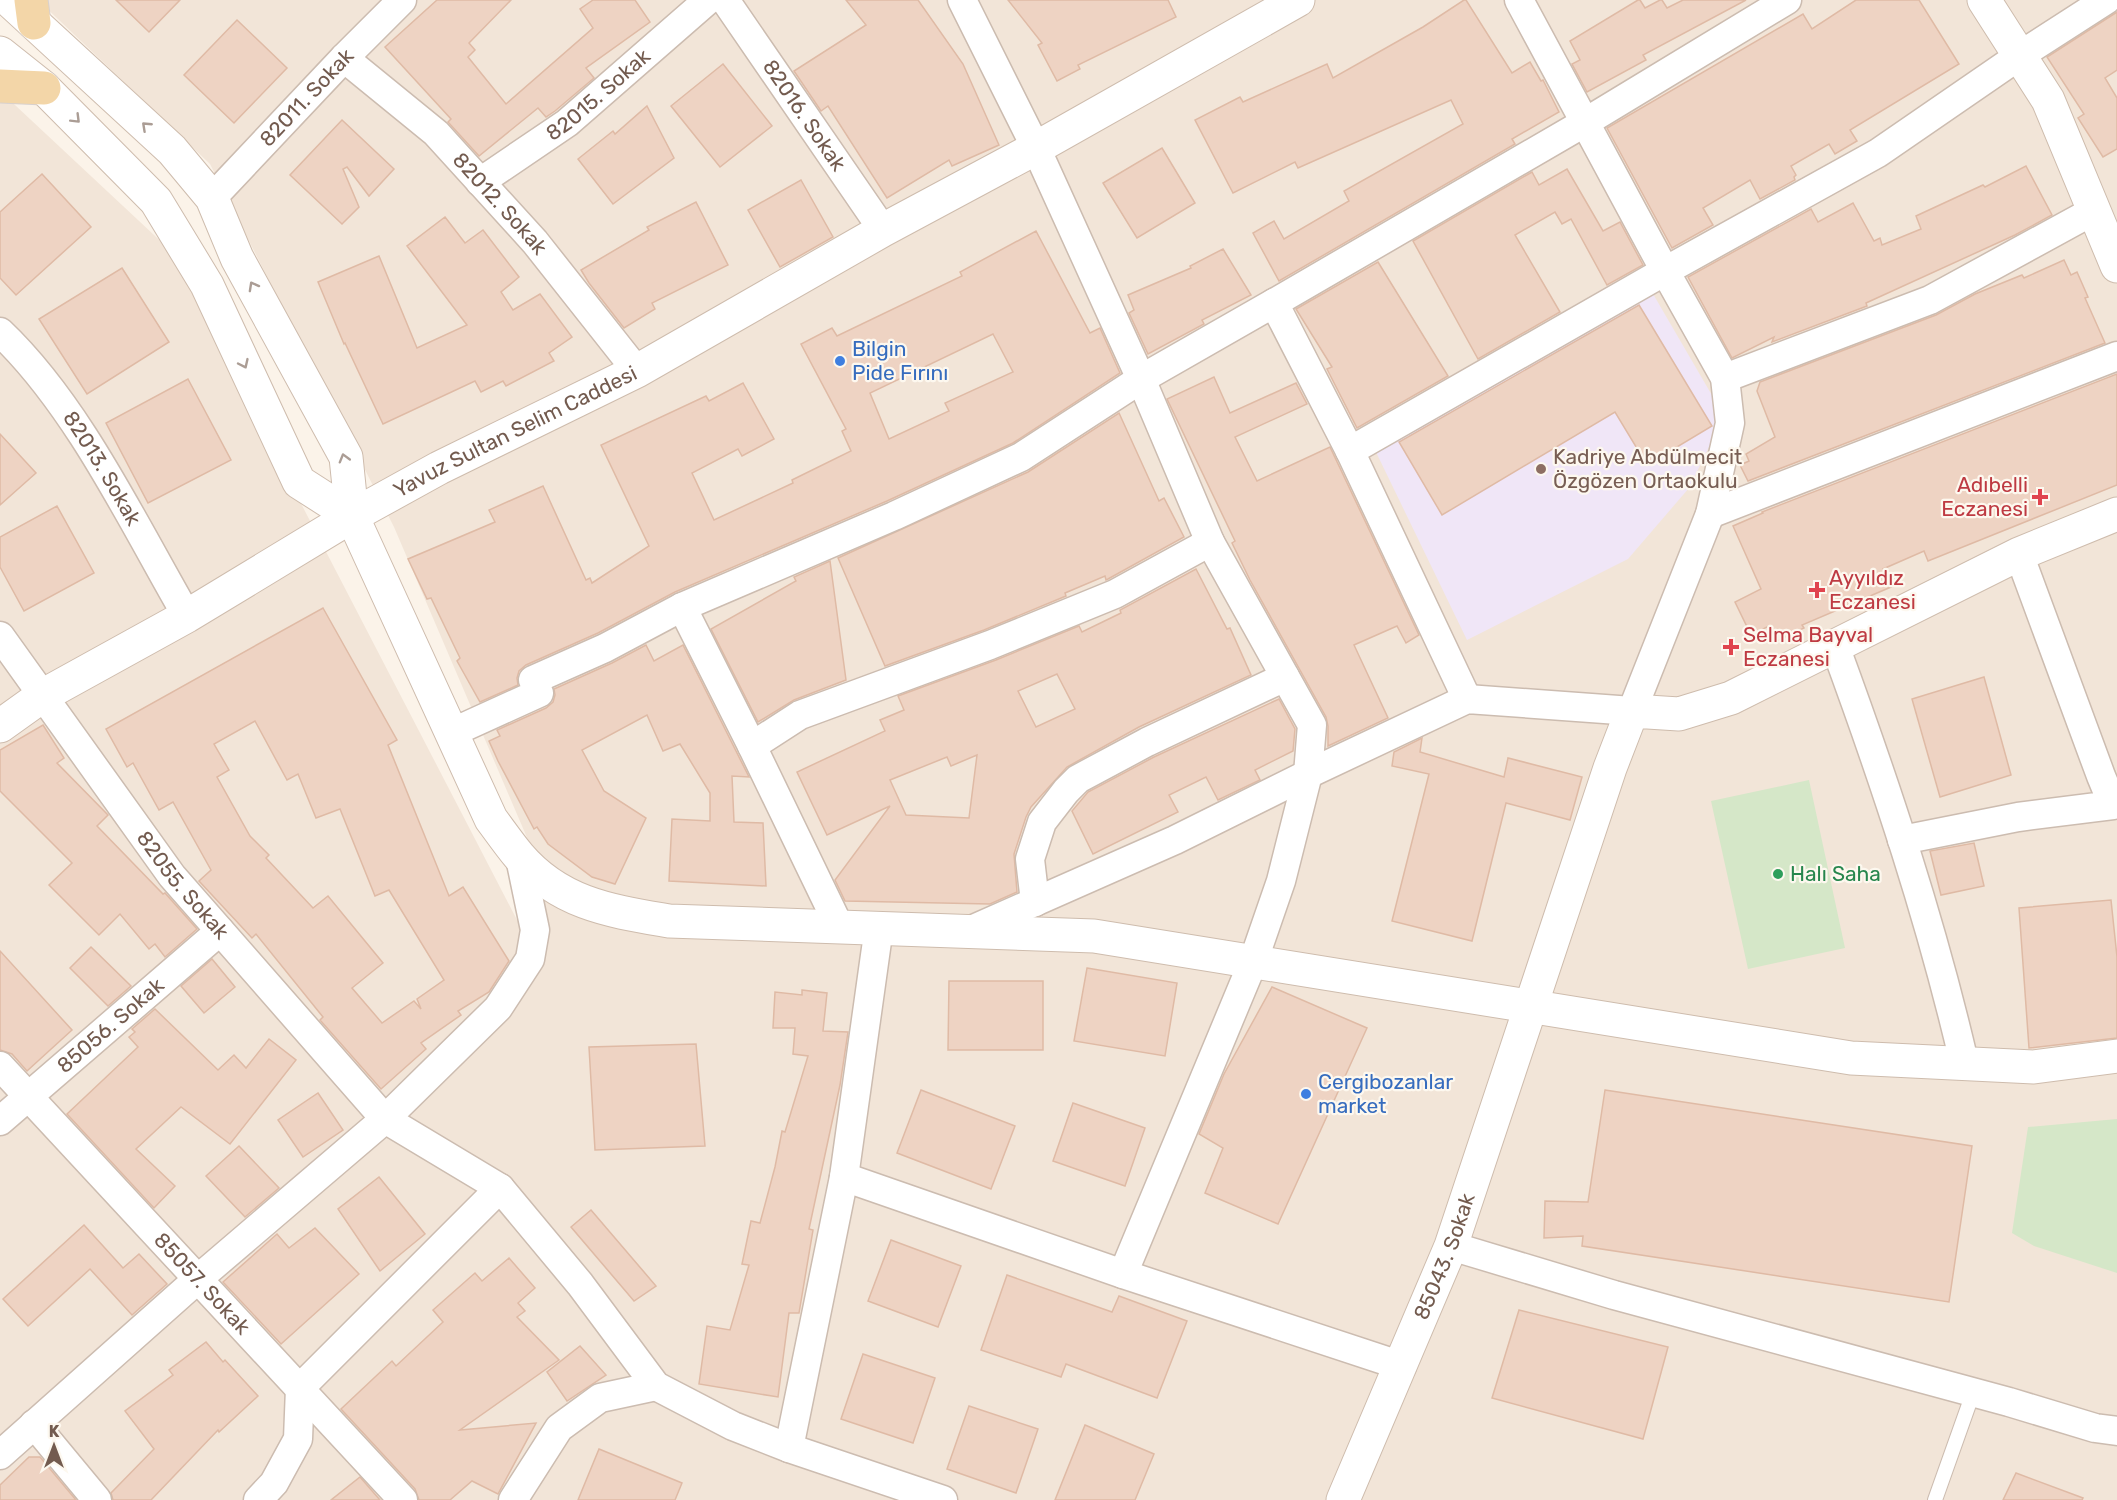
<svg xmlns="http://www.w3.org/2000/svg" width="2117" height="1500" viewBox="0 0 2117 1500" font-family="Rubik,sans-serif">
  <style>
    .residential { fill: #f2e5d8 }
    .education { fill: #f0e6f7 }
    .green { fill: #d5e7c8 }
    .building { fill: #eed3c3; stroke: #dfbaa5; stroke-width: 1.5; fill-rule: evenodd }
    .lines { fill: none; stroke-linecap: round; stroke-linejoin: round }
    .lane-casing { stroke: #ccbcb0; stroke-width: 16 }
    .street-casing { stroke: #ccbcb0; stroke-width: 31 }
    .secondary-casing { stroke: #cebcad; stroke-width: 35 }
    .primary-casing { stroke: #d8d1ce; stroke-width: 35 }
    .lane { stroke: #fff; stroke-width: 14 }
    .street { stroke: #fff; stroke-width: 28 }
    .secondary { stroke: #fff; stroke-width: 33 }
    .primary { stroke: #f3d6a8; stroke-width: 33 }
    .oneway { stroke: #ab9d95 }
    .shop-dot { fill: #3f7fe0; stroke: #fdf8ef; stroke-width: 2 }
    .education-dot { fill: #8d6e63; stroke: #fdf8ef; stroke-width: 2 }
    .health-dot { fill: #e0444e; stroke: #fdf8ef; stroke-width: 2 }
    .leisure-dot { fill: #2e9e5b; stroke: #fdf8ef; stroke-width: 2 }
    .labels { text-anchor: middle; stroke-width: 4.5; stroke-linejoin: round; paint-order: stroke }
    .street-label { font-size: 21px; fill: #735b4f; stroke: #fdf8ef }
    .shop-label { font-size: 21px; fill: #366cbe; stroke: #fdf8ef; text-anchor: start }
    .education-label { font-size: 21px; fill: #785e54; stroke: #fdf8ef; text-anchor: start }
    .health-label { font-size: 21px; fill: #be3a42; stroke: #fdf8ef; text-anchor: start }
    .leisure-label { font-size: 21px; fill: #27864d; stroke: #fdf8ef; text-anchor: start }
  </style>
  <rect width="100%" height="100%" fill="#fbf3e9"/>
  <polygon class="residential" points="38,0 2117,0 2117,1500 0,1500 0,91 169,249 530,945 549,889 394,527 210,164"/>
  <polygon class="education" points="1649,287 1724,416 1689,488 1628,559 1467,640 1375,450"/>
  <g class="green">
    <polygon points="1809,780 1845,948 1748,969 1711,801"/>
    <polygon points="2117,1119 2117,1273 2034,1246 2012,1233 2028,1127"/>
  </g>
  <g class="building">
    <polygon points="116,0 180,0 149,32"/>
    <polygon points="437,0 511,0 469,43 475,50 468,57 506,104 593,28 580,9 593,0 635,0 650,22 586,68 594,78 555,111 546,117 538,108 479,156 448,122 451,119 385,47"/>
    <polygon points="846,0 918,0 963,64 999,145 952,166 949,160 887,198 828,106 821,111 794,71 866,25"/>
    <polygon points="1008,0 1168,0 1176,17 1078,65 1080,69 1057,81 1038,45 1042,43"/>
    <polygon points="1464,0 1466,0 1512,73 1530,62 1541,81 1543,80 1559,112 1512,139 1515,144 1279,281 1253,233 1274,221 1284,239 1349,201 1344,191 1463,124 1451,100 1298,168 1295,162 1233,193 1195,120 1240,97 1243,102 1327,64 1333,78 1423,27"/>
    <polygon points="1638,0 1640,0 1645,8 1660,0 1662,0 1667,8 1683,0 1746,0 1643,55 1646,60 1587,92 1572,64 1580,60 1570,41"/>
    <polygon points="1856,0 1919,0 1959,64 1850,130 1857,141 1835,154 1829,144 1791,166 1796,175 1794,177 1795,180 1760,199 1750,180 1703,208 1713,225 1672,248 1607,128 1803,14 1812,29"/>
    <polygon points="2117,12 2117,70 2105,78 2117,98 2117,149 2103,157 2078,118 2084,114 2047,57"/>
    <polygon points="237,20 287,68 234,123 184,75"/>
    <polygon points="723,64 772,126 720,167 671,106"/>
    <polygon points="647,106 674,158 613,204 578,159 613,131 615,134"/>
    <polygon points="342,120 394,169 369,196 347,167 343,169 359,207 342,224 290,175"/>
    <polygon points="1162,148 1195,203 1137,238 1103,183"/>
    <polygon points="2026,166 2052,215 2015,235 1866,303 1867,306 1772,342 1774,337 1732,358 1688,277 1811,209 1818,222 1853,203 1874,241 1880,238 1882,245 1921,229 1916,216 1983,185 1985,187"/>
    <polygon points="1567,169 1603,231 1620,222 1643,265 1607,285 1571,219 1562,224 1555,212 1515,235 1560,312 1478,359 1413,241 1532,172 1539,185"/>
    <polygon points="42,174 91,227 16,295 0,278 0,212"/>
    <polygon points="801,180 833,237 780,267 748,210"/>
    <polygon points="696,202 728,265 652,303 655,309 624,328 589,283 581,270 649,230 647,227"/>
    <polygon points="445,217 465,243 483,230 519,277 501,292 513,310 540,294 572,337 549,353 554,361 506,386 503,381 481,392 475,381 383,424 345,343 344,344 318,282 379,256 417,348 467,325 407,246"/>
    <path d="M1036 231 1090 333 1100 328 1120 373 1013 443 887 501 675 592 598 633 526 665 519 671 517 678 518 685 480 702 457 661 460 658 431 598 427 599 408 559 495 522 489 510 543 486 586 580 590 578 592 583 649 546 601 445 706 396 709 401 743 383 774 439 742 456 738 449 692 473 714 520 793 483 792 480 851 451 842 431 846 429 801 344 832 328 837 336 962 276 960 272ZM993 334 1013 372 945 403 949 411 889 439 870 393Z"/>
    <polygon points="1223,249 1251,295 1202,320 1204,324 1148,354 1129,313 1134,310 1128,295 1191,268 1190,266"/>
    <polygon points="2064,260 2071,275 2077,272 2088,297 2085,298 2105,343 1748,481 1740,465 1749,461 1746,454 1775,437 1757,391 1760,382 1936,315 1975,294 2022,275 2024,278"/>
    <polygon points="1378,262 1448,376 1357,428 1327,369 1332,367 1296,309"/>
    <polygon points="122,268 169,342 87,394 39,319"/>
    <polygon points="1639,305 1712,426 1647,465 1615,412 1442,515 1399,442"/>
    <polygon points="2117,374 2117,485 1928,561 1924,551 1883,569 1891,587 1802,625 1804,628 1777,641 1769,626 1751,635 1735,602 1761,589 1733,526 1763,513 1762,512"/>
    <polygon points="1214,377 1230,413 1296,383 1307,404 1235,437 1257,481 1330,447 1419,635 1406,643 1397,626 1354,645 1388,718 1328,746 1328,726 1326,717 1250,580 1232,543 1235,541 1167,399"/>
    <polygon points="188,379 231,460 148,503 106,423"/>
    <polygon points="1119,413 1159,501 1164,498 1184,537 1108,579 1106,580 1105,576 1065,593 1066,596 984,630 885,666 838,558 1028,472"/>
    <polygon points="0,434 36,473 0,505"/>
    <polygon points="57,506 94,573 24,611 0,567 0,537"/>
    <polygon points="830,561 846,680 794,700 758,722 711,629 796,581 794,577"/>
    <path d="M1196 569 1227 629 1230 628 1251 675 1139 727 1067 767 1031 807 1026 817 1014 854 1017 892 990 904 845 901 835 880 890 806 827 835 797 772 885 731 880 720 904 710 898 696 996 660 1079 626 1082 632 1121 613 1120 610ZM1057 674 1075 709 1036 727 1018 691ZM977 755 969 818 906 815 890 780 947 757 951 766Z"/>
    <path d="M323 608 397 740 388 745 449 896 463 887 509 961 489 992 458 1011 461 1015 421 1043 426 1049 381 1089 320 1020 323 1017 256 934 252 938 199 881 211 870 173 802 159 810 133 763 127 767 106 729ZM255 721 287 780 298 774 316 818 340 809 375 896 389 890 444 980 417 999 421 1009 414 1001 382 1023 352 988 383 963 328 896 313 908 266 858 269 855 250 836 217 777 229 770 214 744Z"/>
    <polygon points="646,645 654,661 683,645 749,777 732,776 734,822 763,823 766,886 669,881 672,819 710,821 710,793 680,744 663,751 647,715 582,750 604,791 646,818 615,884 592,877 548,844 537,827 534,829 498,761 489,741 500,736 497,730 546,708 553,702 555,695 554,689 612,663"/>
    <polygon points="1984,677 2011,775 1940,797 1912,699"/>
    <polygon points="1279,699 1295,729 1293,751 1255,770 1260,780 1218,800 1206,777 1169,795 1178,812 1093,854 1072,811 1088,792 1154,757"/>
    <polygon points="43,725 64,758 57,763 108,815 97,826 163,894 165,893 197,929 165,957 155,944 149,949 120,914 99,935 49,885 72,863 0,791 0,750"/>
    <polygon points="1422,738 1420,752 1504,777 1508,758 1582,777 1570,820 1506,803 1472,941 1392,921 1429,774 1392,766 1394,752"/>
    <polygon points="1974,843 1984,886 1941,895 1930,851"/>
    <polygon points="2111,900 2117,957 2117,1038 2029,1048 2019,908"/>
    <polygon points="91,947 131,986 108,1006 70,968"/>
    <polygon points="0,951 72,1030 27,1071 12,1054 0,1050"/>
    <polygon points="212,959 235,987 204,1013 181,986"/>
    <polygon points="1087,968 1177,983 1165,1056 1074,1041"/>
    <polygon points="949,981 1043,981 1043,1050 948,1050"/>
    <polygon points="1272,987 1367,1028 1278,1224 1205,1193 1223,1148 1199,1134 1224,1074"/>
    <polygon points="802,990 827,993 823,1031 848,1032 840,1085 809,1229 813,1230 799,1313 789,1313 778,1397 699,1384 707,1326 730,1330 749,1265 742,1264 751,1221 760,1223 775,1167 782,1131 785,1132 808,1056 793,1054 795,1028 773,1028 775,992 802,995"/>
    <polygon points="155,1009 218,1070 234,1055 246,1068 269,1039 296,1060 230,1144 181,1107 136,1149 175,1186 154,1208 67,1114 138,1047 129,1037 135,1032 132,1029"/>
    <polygon points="696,1044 705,1146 595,1150 589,1047"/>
    <polygon points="921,1090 1015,1126 991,1189 897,1153"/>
    <polygon points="1605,1090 1972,1146 1949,1302 1582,1246 1583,1236 1544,1238 1545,1201 1588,1202"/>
    <polygon points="318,1093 343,1130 303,1157 278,1120"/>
    <polygon points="1073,1103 1145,1128 1125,1186 1053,1161"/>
    <polygon points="239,1146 279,1188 245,1217 206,1176"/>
    <polygon points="379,1177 425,1234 380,1271 338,1209"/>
    <polygon points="591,1210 656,1286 634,1301 571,1227"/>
    <polygon points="84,1225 123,1268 139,1254 167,1284 132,1315 90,1269 28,1326 3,1299"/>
    <polygon points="315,1228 359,1274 281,1344 223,1282 277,1234 289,1248"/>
    <polygon points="891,1240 961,1266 938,1327 868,1301"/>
    <polygon points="509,1258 535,1288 518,1303 525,1311 517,1317 559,1360 460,1430 536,1423 498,1494 472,1481 450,1500 419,1500 415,1489 341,1409 392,1361 396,1366 443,1322 433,1310 475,1273 482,1281"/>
    <polygon points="1007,1275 1112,1312 1119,1296 1187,1321 1157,1398 1066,1364 1061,1377 981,1350"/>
    <polygon points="1519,1310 1668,1347 1643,1439 1492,1398"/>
    <polygon points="206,1342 223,1362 225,1360 258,1396 219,1432 218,1430 151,1500 113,1500 111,1493 154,1449 125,1411 173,1375 169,1370"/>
    <polygon points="580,1346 606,1375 567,1401 547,1372"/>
    <polygon points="863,1354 935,1378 913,1443 841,1419"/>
    <polygon points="969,1406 1038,1429 1016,1493 947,1469"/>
    <polygon points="1085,1425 1154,1454 1135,1500 1055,1500"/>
    <polygon points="599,1449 682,1483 675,1500 578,1500"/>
    <polygon points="29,1457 40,1457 76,1500 0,1500 0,1485"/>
    <polygon points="2016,1473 2083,1498 2082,1500 2003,1500"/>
    <polygon points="360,1477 380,1500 331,1500"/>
  </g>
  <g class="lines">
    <g class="lane-casing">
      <polyline id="lane" points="1935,1500 1973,1393"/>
    </g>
    <g class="street-casing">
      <g id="street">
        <path id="s1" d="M725 0 883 230"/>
        <polyline points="962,0 1036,148 1141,379 1210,542 1312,725 1308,774 1281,881 1253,962 1123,1274"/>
        <path id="s2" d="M344 58 436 133 535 242 637 371"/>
        <path id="s3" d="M480 182 567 123 708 0"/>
        <path id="s4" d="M212 198 344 58 402 0"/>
        <path id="s5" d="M0 332C78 406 133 523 187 616"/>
        <polyline points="1725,378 1930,300 2095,210"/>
        <polyline points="1350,451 1665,271 1878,153 2019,56 2106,0"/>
        <polyline points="1710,514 2117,356"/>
        <polyline points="682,607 752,746"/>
        <path id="s6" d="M0 636 172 876 385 1119 500 1188 580 1284 656 1386 733 1426 789 1448 943 1500"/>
        <path d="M1835 646C1885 782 1931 920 1964 1062"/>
        <polyline points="1467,699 1350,451 1274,303 1584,123 1787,0"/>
        <polyline points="451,733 539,693 533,680 605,648 682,607 894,516 1021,457 1141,379 1274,303"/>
        <polyline points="1902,840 2018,817 2113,805 2101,776 2019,554"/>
        <polyline points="1035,902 1030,859 1042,822 1066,791 1078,779 1147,742 1285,677"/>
        <polyline points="839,926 752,746 800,715 990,645 1115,594 1210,542"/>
        <polyline points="969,931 1175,840 1308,774 1467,699 1632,711 1710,514 1730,423 1725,378 1665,271 1519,0"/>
        <path id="s7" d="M0 1066 403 1500"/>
        <path id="s8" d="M0 1121 220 931"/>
        <polyline points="844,1177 1123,1274 1402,1366"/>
        <polyline points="1451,1246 1614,1295 2009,1402 2095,1428 2117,1431"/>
        <polyline points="34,1424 97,1500"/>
        <polyline points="789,1448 844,1177 879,927"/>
        <polyline points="0,1455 199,1278 385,1119 498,1008 530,959 535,930 520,858"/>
        <polyline points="258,1500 274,1483 298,1439 300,1388 500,1188"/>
        <polyline points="513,1500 559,1428 600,1398 656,1386"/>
      </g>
    </g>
    <g class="secondary-casing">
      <g id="secondary">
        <path d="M9 0 172 150 212 198 237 258 346 457 352 516 491 819C500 831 509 844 519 856 560 904 611 911 669 921L1094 936 1851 1058 2034 1067 2117 1056"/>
        <polyline points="1984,0 2048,100 2117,266"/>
        <polyline points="0,53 44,88 156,201 207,285 299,482 352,516"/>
        <path id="s9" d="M0 726 42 696 187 616 352 516 439 468 637 371 883 230 1036 148 1298 0"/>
        <path id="s10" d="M1343 1500 1451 1246 1610 768 1632 711 1679 714 1731 698 2019 554 2117 514"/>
      </g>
    </g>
    <g class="primary-casing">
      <g id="primary">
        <polyline points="31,0 34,23"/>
        <polyline points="0,86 44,88"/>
      </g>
    </g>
    <use href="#lane" class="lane"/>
    <use href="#street" class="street"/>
    <use href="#secondary" class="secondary"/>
    <use href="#primary" class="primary"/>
  </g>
  <defs><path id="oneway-chevron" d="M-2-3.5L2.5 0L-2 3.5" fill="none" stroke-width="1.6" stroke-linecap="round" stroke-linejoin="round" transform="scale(1.5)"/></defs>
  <g class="oneway">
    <use href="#oneway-chevron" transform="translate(76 119) rotate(45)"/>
    <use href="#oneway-chevron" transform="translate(146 126) rotate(-137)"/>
    <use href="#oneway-chevron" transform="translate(253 286) rotate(-119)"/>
    <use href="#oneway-chevron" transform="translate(244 364) rotate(65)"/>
    <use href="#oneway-chevron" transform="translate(344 458) rotate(-106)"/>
  </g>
  <g class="shop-dot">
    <circle cx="840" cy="361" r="6"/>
    <circle cx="1306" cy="1094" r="6"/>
  </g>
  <circle class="education-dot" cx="1541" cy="469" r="6"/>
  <g class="health-dot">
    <path d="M2037 488h6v6h6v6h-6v6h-6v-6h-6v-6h6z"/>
    <path d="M1814 581h6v6h6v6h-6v6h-6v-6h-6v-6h6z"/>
    <path d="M1728 638h6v6h6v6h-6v6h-6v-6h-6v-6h6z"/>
  </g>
  <circle class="leisure-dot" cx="1778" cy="874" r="6"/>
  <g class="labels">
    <g class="street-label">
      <text dy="7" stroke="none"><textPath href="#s3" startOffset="147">82015. Sokak</textPath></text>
      <text dy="7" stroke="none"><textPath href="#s4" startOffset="138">82011. Sokak</textPath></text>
      <text dy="7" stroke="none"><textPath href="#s1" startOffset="140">82016. Sokak</textPath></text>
      <text dy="7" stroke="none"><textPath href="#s2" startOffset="214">82012. Sokak</textPath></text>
      <text dy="7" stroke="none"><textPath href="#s9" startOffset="594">Yavuz Sultan Selim Caddesi</textPath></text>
      <text dy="7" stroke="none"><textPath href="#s5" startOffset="171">82013. Sokak</textPath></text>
      <text dy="7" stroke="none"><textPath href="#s6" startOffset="309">82055. Sokak</textPath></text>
      <text dy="7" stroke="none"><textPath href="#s8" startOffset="146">85056. Sokak</textPath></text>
      <text dy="7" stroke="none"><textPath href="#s10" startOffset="264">85043. Sokak</textPath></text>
      <text dy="7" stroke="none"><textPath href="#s7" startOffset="297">85057. Sokak</textPath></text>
    </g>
    <g class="shop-label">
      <text x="852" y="356">Bilgin<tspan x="852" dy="24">Pide Fırını</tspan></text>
      <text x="1318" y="1089">Cergibozanlar<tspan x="1318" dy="24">market</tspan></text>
    </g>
    <g class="education-label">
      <text x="1553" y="464">Kadriye Abdülmecit<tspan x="1553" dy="24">Özgözen Ortaokulu</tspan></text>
    </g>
    <g class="health-label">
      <text x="2028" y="492" text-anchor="end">Adıbelli<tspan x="2028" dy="24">Eczanesi</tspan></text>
      <text x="1829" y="585">Ayyıldız<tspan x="1829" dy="24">Eczanesi</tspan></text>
      <text x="1743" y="642">Selma Bayval<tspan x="1743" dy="24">Eczanesi</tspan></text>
    </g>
    <g class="leisure-label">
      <text x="1790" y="881">Halı Saha</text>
    </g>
  </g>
  <g transform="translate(54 1446)" stroke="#fdf8ef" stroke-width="4.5" paint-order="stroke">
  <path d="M0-4.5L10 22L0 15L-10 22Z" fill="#735b4f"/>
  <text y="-9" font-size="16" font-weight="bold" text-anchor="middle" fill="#735b4f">K</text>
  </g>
</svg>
